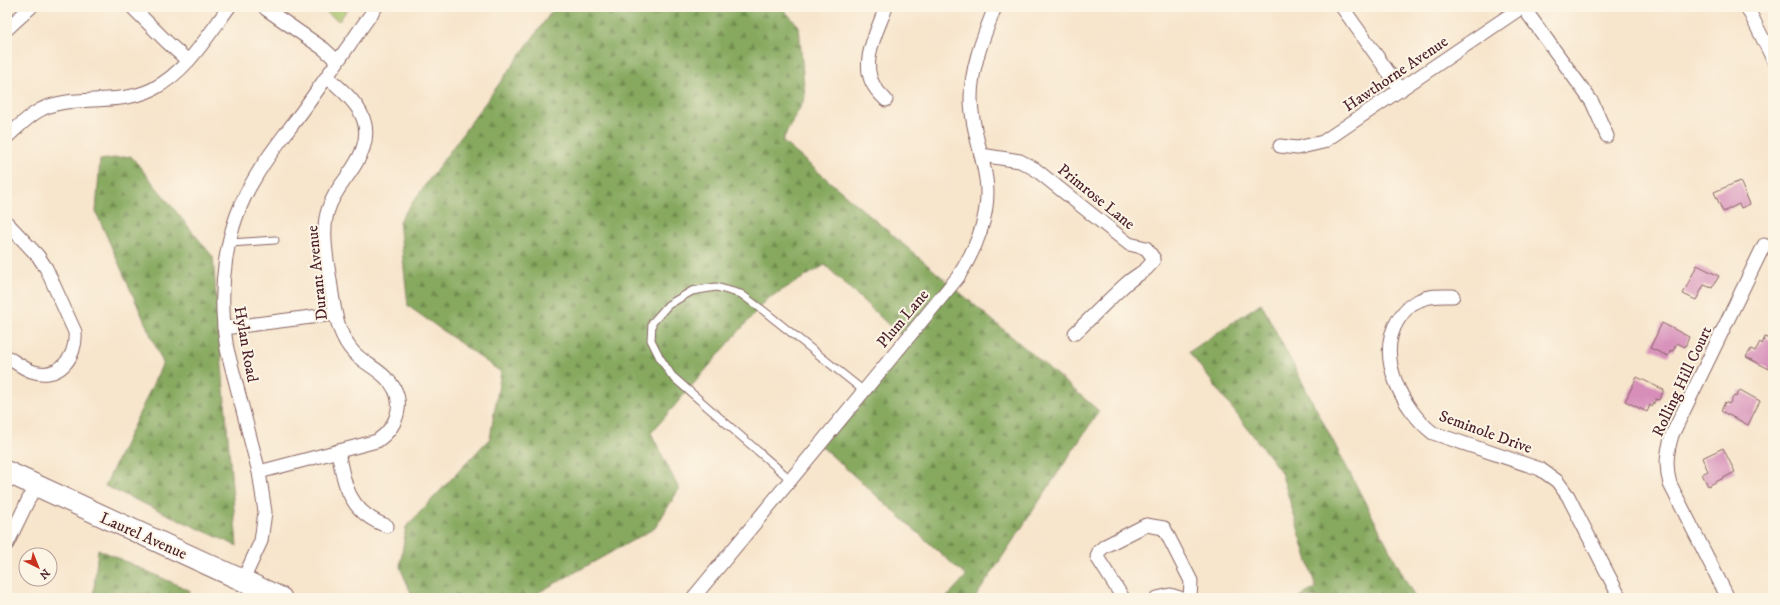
<svg xmlns="http://www.w3.org/2000/svg" width="1780" height="605" viewBox="0 0 1780 605" font-family="'IM FELL DW Pica',serif">
  <style>
    .forest { fill: url(#forest-firs); stroke: #686444 }
    .pitch { fill: #a9c36a; stroke: #7a714a }
    .building { fill: #d78fba }
    .lines { fill: none; stroke-linecap: round; stroke-linejoin: round }
    .lane-casing { stroke: #876463; stroke-width: 9 }
    .street-casing { stroke: #876463; stroke-width: 15 }
    .primary-casing { stroke: #876463; stroke-width: 23 }
    .lane { stroke: #fff; stroke-width: 7 }
    .street { stroke: #fff; stroke-width: 13 }
    .primary { stroke: #fff; stroke-width: 21 }
    .labels { text-anchor: middle; stroke-width: 4; stroke-linejoin: round; paint-order: stroke }
    .street-label { font-size: 16px; fill: #4a1f2b; stroke: #fcf5e5 }
  </style>
  <defs>
    <pattern id="forest-firs" width="22" height="20" patternUnits="userSpaceOnUse"><rect width="22" height="20" fill="#86a95e"/><path d="M5 1l3.5 6h-7zM16 11l3.5 6h-7z" fill="#70894e"/></pattern>
  </defs>
  <rect width="100%" height="100%" fill="#fcf5e5"/>
  <filter id="ink" filterUnits="userSpaceOnUse"><feTurbulence type="fractalNoise" baseFrequency=".025" numOctaves="2"/><feDisplacementMap in="SourceGraphic" scale="8" xChannelSelector="R" yChannelSelector="G"/><feConvolveMatrix kernelMatrix="1 2 1 2 8 2 1 2 1" color-interpolation-filters="sRGB"/></filter>
  <filter id="wash" filterUnits="userSpaceOnUse"><feTurbulence type="fractalNoise" baseFrequency=".012" numOctaves="4" result="noise"/><feDisplacementMap in="SourceGraphic" scale="16" xChannelSelector="R" yChannelSelector="G"/><feGaussianBlur stdDeviation="0.9" result="paint"/><feColorMatrix in="noise" values="0 0 0 0 0 0 0 0 0 0 0 0 0 0 0 0 0 1.4 0 .05"/><feComposite in="paint" operator="in"/></filter>
  <g filter="url(#wash)">
    <rect width="100%" height="100%" fill="#f7e5cc"/>
    <g class="forest">
      <polygon points="555,7 781,7 799,26 805,98 782,141 1099,411 975,598 946,598 966,576 821,446 908,343 825,265 767,299 651,433 679,489 655,528 536,594 535,598 413,598 400,567 406,527 490,438 501,372 408,306 399,221"/>
      <polygon points="131,156 213,257 237,546 105,486 163,363 96,212 100,160"/>
      <polygon points="1261,303 1415,598 1297,598 1316,588 1281,472 1189,352"/>
      <polygon points="98,549 191,591 183,598 93,598"/>
    </g>
    <polygon class="pitch" points="319,7 349,7 339,21"/>
    <g id="blocks">
      <g class="building">
        <polygon points="1740,181 1750,204 1741,208 1739,204 1723,212 1714,192"/>
        <polygon points="1697,265 1719,276 1712,288 1704,285 1696,300 1683,294"/>
        <polygon points="1662,323 1689,337 1685,347 1677,343 1673,351 1671,350 1668,356 1650,348"/>
        <polygon points="1765,337 1773,341 1773,371 1746,357 1751,349 1755,351 1760,342 1762,344"/>
        <polygon points="1637,377 1664,390 1659,400 1656,399 1652,407 1650,405 1647,412 1625,401"/>
        <polygon points="1740,390 1760,401 1748,425 1721,411 1725,402 1729,404 1734,396 1736,397"/>
        <polygon points="1723,448 1735,472 1708,486 1702,474 1708,471 1702,458"/>
      </g>
    </g>
  </g>
  <g filter="url(#ink)">
    <use href="#blocks" fill-opacity="0" stroke="#876463" stroke-width="1"/>
    <g class="lines">
      <g class="lane-casing">
        <g id="lane">
          <polyline points="229,243 275,240"/>
          <polyline points="791,480 672,376 660,358 651,340 652,323 668,305 692,291 716,287 741,294 764,311 864,391"/>
        </g>
      </g>
      <g class="street-casing">
        <g id="street">
          <polyline points="132,7 167,42 188,61"/>
          <path d="M886 7C878 30 859 62 874 86 877 91 882 96 886 100"/>
          <polyline points="1342,7 1401,90"/>
          <polyline points="1523,7 1592,102 1607,136"/>
          <polyline points="1747,7 1773,59"/>
          <polyline points="266,9 324,49 337,61"/>
          <polyline points="7,29 31,7"/>
          <path d="M7 137C17 128 27 117 40 110 72 93 116 107 153 89 186 72 207 37 229 7"/>
          <polyline points="1280,146 1297,148 1323,142 1522,7"/>
          <path d="M981 155 1020 161 1035 169 1129 244 1146 248 1154 259C1146 273 1138 273 1127 283 1109 299 1092 317 1075 333"/>
          <path d="M7 223 38 256 46 268 75 332C77 357 59 381 31 371 23 368 15 362 7 357"/>
          <path d="M1453 296C1442 296 1430 295 1420 300 1411 303 1403 312 1398 320 1375 357 1403 410 1433 433L1540 469 1557 481 1568 496 1620 598"/>
          <polyline points="224,328 335,314"/>
          <path d="M338 451C344 486 350 513 387 526"/>
          <path d="M259 472 377 441C400 425 407 397 385 377 374 366 359 361 350 348 338 332 335 313 332 294 329 269 320 234 328 210 333 192 347 179 356 163 380 124 356 101 327 77"/>
          <polyline points="7,544 35,486"/>
          <path d="M243 580 261 541 265 512 259 472 227 349C217 290 224 227 256 176 270 152 288 131 304 109 328 75 352 41 376 7"/>
          <path d="M693 598 958 277C976 249 991 213 986 179 982 152 971 126 971 98 971 66 984 36 995 7"/>
          <polyline points="1123,598 1097,557 1099,551 1105,546 1146,525 1164,528 1191,581 1190,598"/>
          <polyline points="1157,598 1170,595 1180,598"/>
          <path d="M1728 598 1670 484C1665 466 1667 452 1672 435L1764 245"/>
        </g>
      </g>
      <g class="primary-casing">
        <polyline id="primary" points="7,472 281,598"/>
      </g>
      <use href="#lane" class="lane"/>
      <use href="#street" class="street"/>
      <use href="#primary" class="primary"/>
    </g>
  </g>
  <g class="labels">
    <g class="street-label">
      <text transform="translate(1395 73) rotate(-34)" y="6">Hawthorne Avenue</text>
      <text transform="translate(1097 196) rotate(39)" y="6">Primrose Lane</text>
      <text transform="translate(316 273) rotate(-96)" y="6">Durant Avenue</text>
      <text transform="translate(902 318) rotate(-50)" y="6">Plum Lane</text>
      <text transform="translate(247 344) rotate(80)" y="6">Hylan Road</text>
      <text transform="translate(1681 381) rotate(-65)" y="6">Rolling Hill Court</text>
      <text transform="translate(1486 431) rotate(20)" y="6">Seminole Drive</text>
      <text transform="translate(144 535) rotate(24)" y="6">Laurel Avenue</text>
    </g>
  </g>
  <rect width="1780" height="605" fill="none" stroke="#fcf5e5" stroke-width="24"/>
  <g transform="translate(38 567) rotate(137)"><circle r="19" fill="#fcf5e5" stroke="#b59f9b"/>
  <path d="M0-3L7 15L0 10L-7 15Z" fill="#c8321e"/>
  <text y="-6" font-size="11" font-weight="bold" text-anchor="middle" fill="#4a1f2b">N</text>
  </g>
</svg>
